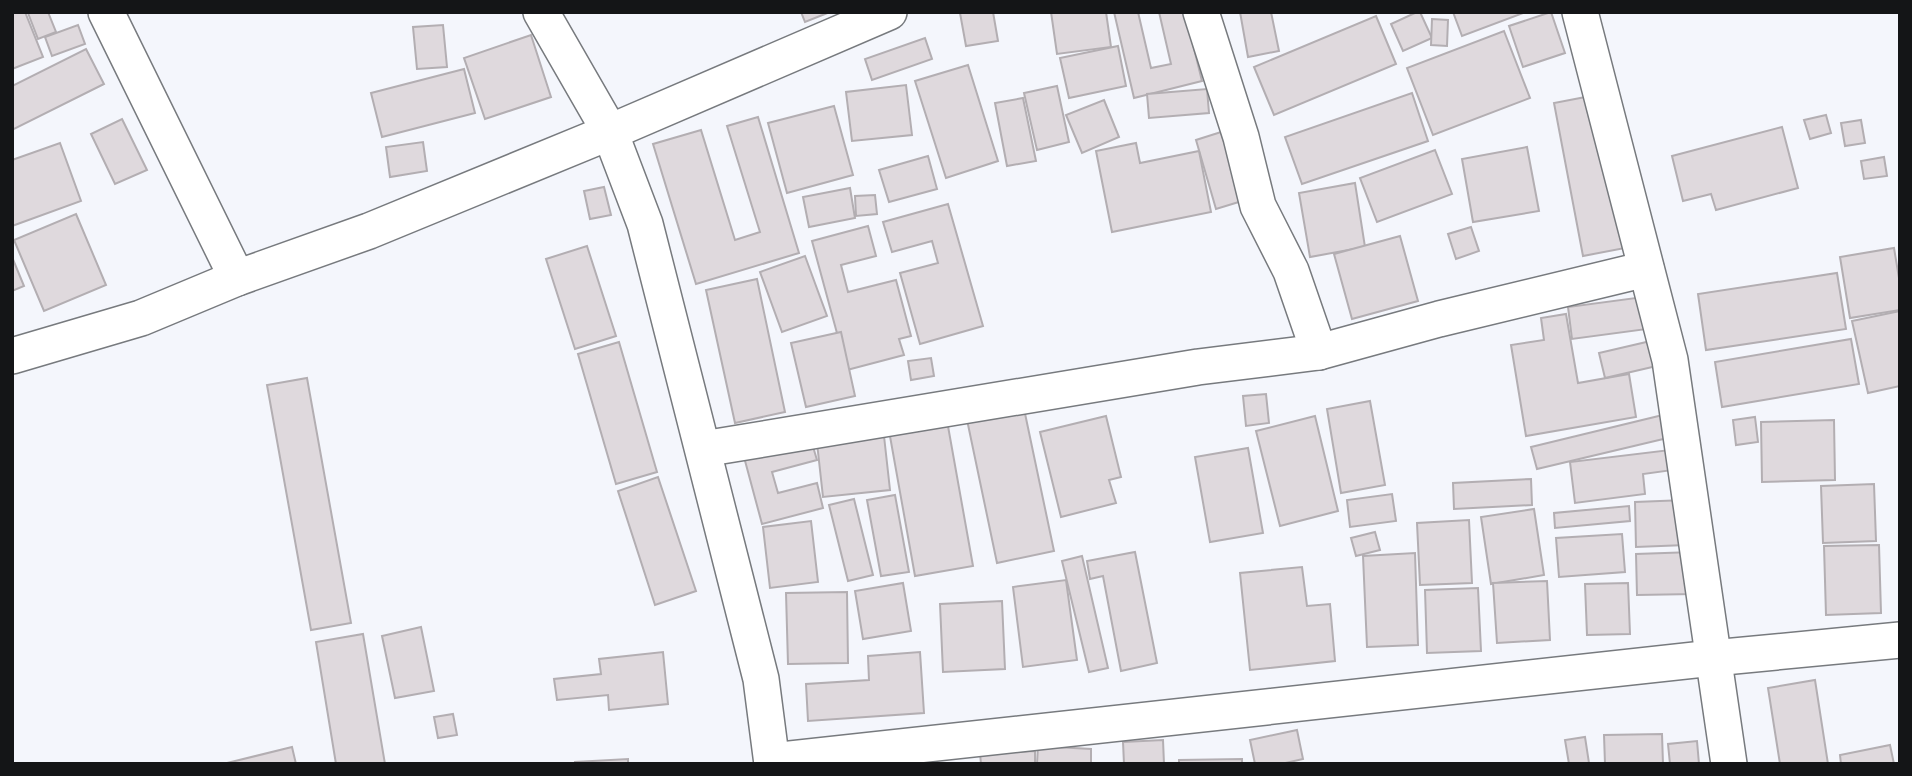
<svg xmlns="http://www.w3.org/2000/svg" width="1912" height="776" viewBox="0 0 1912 776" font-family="'Work Sans',sans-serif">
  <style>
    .building { fill: #dfd9dd; stroke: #b3aeb2; stroke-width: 2 }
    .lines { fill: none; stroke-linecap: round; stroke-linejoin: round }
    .minor-casing { stroke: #777a7e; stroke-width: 38 }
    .minor { stroke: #fff; stroke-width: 35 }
  </style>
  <rect width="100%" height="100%" fill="#f4f6fc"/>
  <g class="building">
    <polygon points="12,12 25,12 43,57 12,69"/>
    <polygon points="48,12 56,32 38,39 28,13"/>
    <polygon points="801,12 830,12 805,22"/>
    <polygon points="993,12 998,41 966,46 960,13"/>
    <polygon points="1051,12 1106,12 1111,47 1057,54"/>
    <polygon points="1114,12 1138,12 1151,68 1171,64 1159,12 1185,12 1202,81 1134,98"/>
    <polygon points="1240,12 1271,12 1279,51 1248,57"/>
    <polygon points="1417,12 1420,12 1432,38 1403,51 1391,24"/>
    <polygon points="1453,12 1526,12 1462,36"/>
    <polygon points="1551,12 1565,53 1523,67 1509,26"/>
    <polygon points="1376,16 1396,64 1274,115 1254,67"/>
    <polygon points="1432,19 1448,20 1447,46 1431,45"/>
    <polygon points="78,25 85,44 52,56 45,37"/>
    <polygon points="443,25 447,67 417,69 413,27"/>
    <polygon points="1504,31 1530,98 1433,135 1407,68"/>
    <polygon points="531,35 551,97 485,119 464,58"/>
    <polygon points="925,38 932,59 872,80 865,59"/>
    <polygon points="1118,46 1126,86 1069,98 1060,58"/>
    <polygon points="86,49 104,84 12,130 12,86"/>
    <polygon points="968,65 998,161 946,178 915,81"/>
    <polygon points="464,69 475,113 382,137 371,93"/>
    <polygon points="906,85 912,135 852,141 846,92"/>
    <polygon points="1057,86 1069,142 1037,150 1024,93"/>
    <polygon points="1207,89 1209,113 1149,118 1147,94"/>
    <polygon points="1412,93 1428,141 1302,184 1285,137"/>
    <polygon points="1596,95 1625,248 1583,256 1554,103"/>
    <polygon points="1023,98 1036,161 1007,166 995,103"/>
    <polygon points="1104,100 1119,137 1082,153 1066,115"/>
    <polygon points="834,106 853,175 787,193 768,123"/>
    <polygon points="1826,115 1831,133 1810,139 1804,120"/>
    <polygon points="758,117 799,253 696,284 653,144 701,130 735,240 760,232 727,126"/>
    <polygon points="122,119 147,170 115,184 91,134"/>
    <polygon points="1861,120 1865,143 1845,146 1841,123"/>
    <polygon points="1782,127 1798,188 1716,210 1711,194 1683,201 1672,156"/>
    <polygon points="1221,132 1242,201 1216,209 1196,140"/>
    <polygon points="423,142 427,171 390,177 386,147"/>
    <polygon points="60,143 81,201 12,226 12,160"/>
    <polygon points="1136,143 1140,163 1199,151 1211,212 1112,232 1096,151"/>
    <polygon points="1527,147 1539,211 1473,222 1462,159"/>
    <polygon points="1435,150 1452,194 1377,222 1360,178"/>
    <polygon points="928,156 937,189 889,202 879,170"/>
    <polygon points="1884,157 1887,176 1864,179 1861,161"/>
    <polygon points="1355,183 1365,247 1310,257 1299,193"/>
    <polygon points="604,187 611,215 590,219 584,191"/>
    <polygon points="850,188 855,218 809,227 803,197"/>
    <polygon points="875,195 877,214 856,216 855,196"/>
    <polygon points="948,204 983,326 920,344 900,273 938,263 932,241 892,252 883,222"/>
    <polygon points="76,214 106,285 44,311 14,240"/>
    <polygon points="868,226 876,256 841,265 848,292 896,280 911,336 899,339 904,355 847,370 812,241"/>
    <polygon points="1471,227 1479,251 1456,259 1448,234"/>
    <polygon points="1400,236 1418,301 1352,319 1334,254"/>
    <polygon points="587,246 616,336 575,349 546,259"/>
    <polygon points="1894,248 1900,284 1900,310 1850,318 1840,257"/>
    <polygon points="805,256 827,316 782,332 760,272"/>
    <polygon points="12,257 24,286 12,291"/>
    <polygon points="1837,273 1846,329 1706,350 1698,294"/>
    <polygon points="757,279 785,412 735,423 706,290"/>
    <polygon points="1643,297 1647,329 1572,339 1568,307"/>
    <polygon points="1900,311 1900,386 1868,393 1852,321"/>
    <polygon points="1566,314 1578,383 1629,374 1636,417 1526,436 1511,345 1544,340 1541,318"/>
    <polygon points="841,332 855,396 806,407 791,343"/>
    <polygon points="1851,339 1859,384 1722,407 1715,362"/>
    <polygon points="1655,340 1661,365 1605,378 1599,353"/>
    <polygon points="619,342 657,472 616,484 578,354"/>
    <polygon points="931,358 934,376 911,380 908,361"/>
    <polygon points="307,378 351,623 311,630 267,385"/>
    <polygon points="1266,394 1269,423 1246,426 1243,396"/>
    <polygon points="1370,401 1385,485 1341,493 1327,409"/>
    <polygon points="1023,404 1054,551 997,563 966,415"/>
    <polygon points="1671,413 1676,436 1537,469 1531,447"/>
    <polygon points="946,415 973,566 915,576 888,425"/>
    <polygon points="1106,416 1121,477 1109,480 1116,503 1061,517 1040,432"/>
    <polygon points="1315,416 1338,511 1280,526 1256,431"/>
    <polygon points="1755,417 1758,442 1736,445 1733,420"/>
    <polygon points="1834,420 1835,480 1762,482 1761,422"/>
    <polygon points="884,436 890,490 823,497 817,443"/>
    <polygon points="811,440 817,460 772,472 778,493 817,483 823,508 762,524 744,457"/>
    <polygon points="1248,448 1263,533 1210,542 1195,457"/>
    <polygon points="1678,449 1680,469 1643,474 1645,494 1575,503 1570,462"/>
    <polygon points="658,477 696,591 655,605 618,491"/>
    <polygon points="1531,479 1532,505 1454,509 1453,483"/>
    <polygon points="1874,484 1876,541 1823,543 1821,486"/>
    <polygon points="1392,494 1396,521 1350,527 1347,500"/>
    <polygon points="895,495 909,572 881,576 867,500"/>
    <polygon points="854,499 873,575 848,581 829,505"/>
    <polygon points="1685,500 1686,545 1636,547 1635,502"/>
    <polygon points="1629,506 1630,521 1555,528 1554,513"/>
    <polygon points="1534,509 1544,575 1491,584 1481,517"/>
    <polygon points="1469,520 1472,583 1420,585 1417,523"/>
    <polygon points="811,521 818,582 770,588 763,527"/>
    <polygon points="1375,532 1380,550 1356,556 1351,538"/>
    <polygon points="1622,534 1625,572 1559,577 1556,538"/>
    <polygon points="1879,545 1881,613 1826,615 1824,546"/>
    <polygon points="1135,552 1157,663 1121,671 1103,576 1090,579 1087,561"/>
    <polygon points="1693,552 1694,594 1637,595 1636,554"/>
    <polygon points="1415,553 1418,645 1367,647 1363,556"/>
    <polygon points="1082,556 1108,668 1089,672 1062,561"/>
    <polygon points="1302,567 1307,606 1330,604 1335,661 1250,670 1240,573"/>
    <polygon points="1066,580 1077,660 1023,667 1013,587"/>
    <polygon points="1547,581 1550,640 1497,643 1493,583"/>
    <polygon points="903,583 911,631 863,639 855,591"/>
    <polygon points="1628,583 1630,634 1587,635 1585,584"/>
    <polygon points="1478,588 1481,651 1427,653 1425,590"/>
    <polygon points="847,592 848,663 788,664 786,593"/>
    <polygon points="1002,601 1005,669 943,672 940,604"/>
    <polygon points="421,627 434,691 395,698 382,636"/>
    <polygon points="363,634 385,764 336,764 316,642"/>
    <polygon points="663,652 668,704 609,710 608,695 557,700 554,679 601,674 599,659"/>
    <polygon points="920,652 924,713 808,721 806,684 869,680 868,656"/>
    <polygon points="1815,680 1828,764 1780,764 1768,688"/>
    <polygon points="453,714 457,735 438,738 434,717"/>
    <polygon points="1297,730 1303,759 1281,764 1255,764 1250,740"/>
    <polygon points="1662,734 1663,764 1605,764 1604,735"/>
    <polygon points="1585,737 1589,763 1569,764 1565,740"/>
    <polygon points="1163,740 1164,764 1124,764 1123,742"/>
    <polygon points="1697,741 1699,764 1670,764 1668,744"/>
    <polygon points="1890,745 1894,764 1841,764 1840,755"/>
    <polygon points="1038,746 1091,749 1091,764 1037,764"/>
    <polygon points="292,747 296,764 223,764"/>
    <polygon points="1035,751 1035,764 981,764 980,753"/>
    <polygon points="628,759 628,764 575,764 575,762"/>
    <polygon points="1242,759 1242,764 1179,764 1179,760"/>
  </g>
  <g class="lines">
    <g class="minor-casing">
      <g id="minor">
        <polyline points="106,12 237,278"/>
        <polyline points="541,12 610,132 645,224 761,679 772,764"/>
        <polyline points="1201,12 1241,137 1258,206 1291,271 1319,352"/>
        <polyline points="1580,12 1670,360 1729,764"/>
        <polyline points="12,356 141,318 237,278 369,231 610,132 889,12"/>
        <polyline points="703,449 1198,367 1319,352 1439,319 1646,269"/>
        <polyline points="772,761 1713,658 1900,640"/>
      </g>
    </g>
    <use href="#minor" class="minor"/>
  </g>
  <rect width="1912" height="776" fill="none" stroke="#141517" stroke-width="28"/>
</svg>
